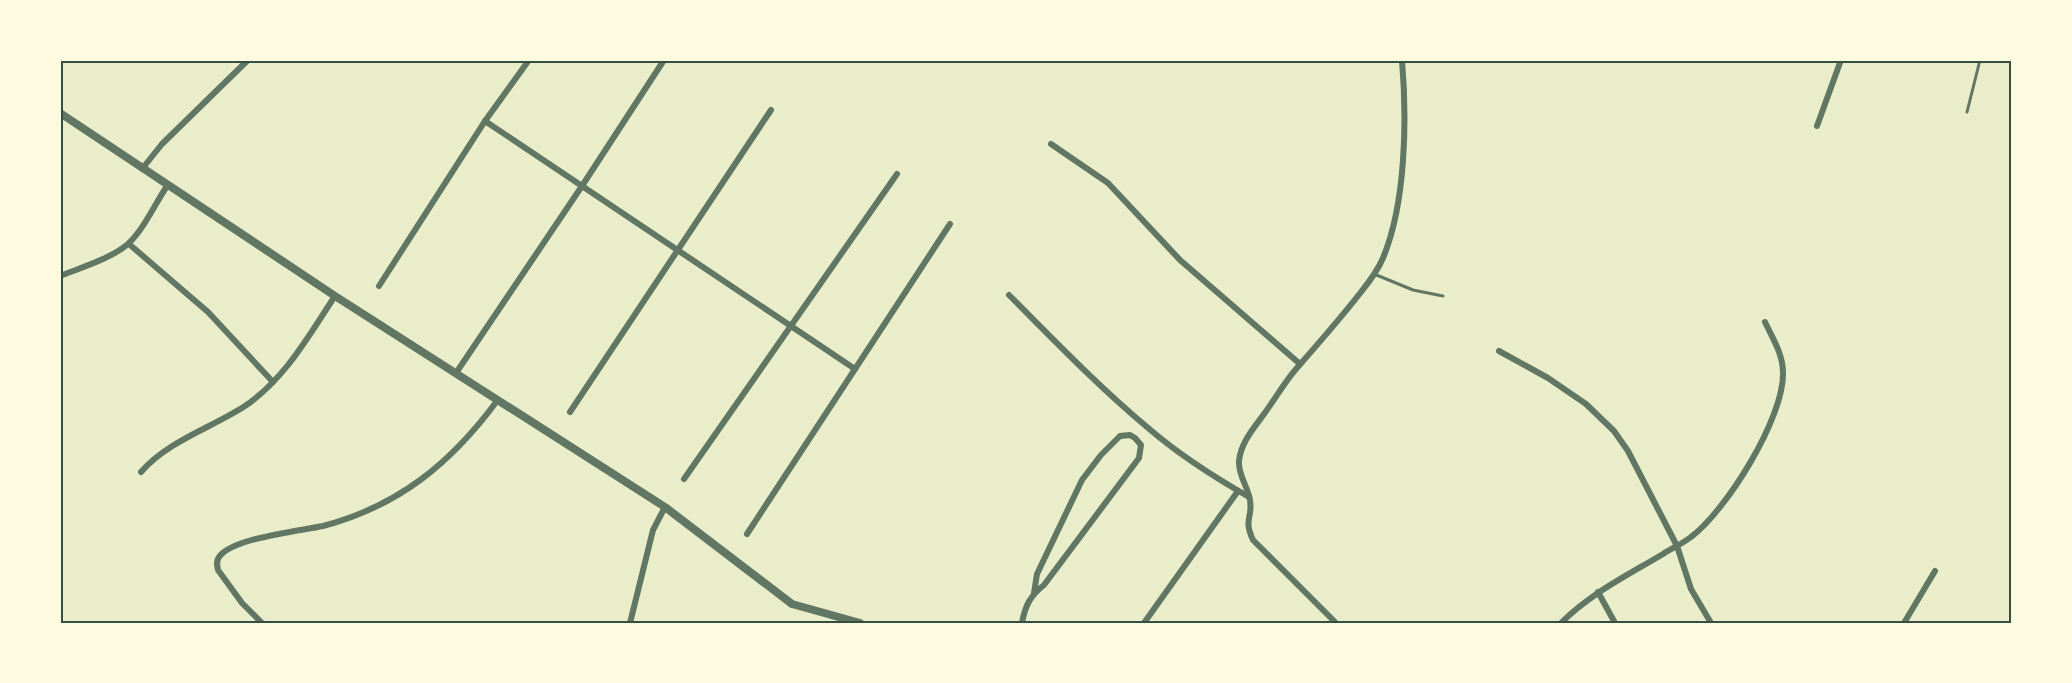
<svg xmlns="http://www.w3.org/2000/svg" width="2072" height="683" viewBox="0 0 2072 683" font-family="Poppins,sans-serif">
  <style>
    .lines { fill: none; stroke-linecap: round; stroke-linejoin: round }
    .service { stroke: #617663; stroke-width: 3 }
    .minor { stroke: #617663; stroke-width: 6 }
    .tertiary { stroke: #617663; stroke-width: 8 }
    .neatline { fill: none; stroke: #344e41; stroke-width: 2 }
  </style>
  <rect width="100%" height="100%" fill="#e9edc9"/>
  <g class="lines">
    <g class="service">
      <polyline points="1967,112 1980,60"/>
      <polyline points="1374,274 1413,290 1443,296"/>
    </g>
    <g class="minor">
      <polyline points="485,121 855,369"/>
      <polyline points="1817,126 1841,60"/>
      <polyline points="1051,144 1108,183 1180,260 1300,364"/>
      <polyline points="142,169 162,144 248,60"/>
      <polyline points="129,244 208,312 273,382"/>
      <path d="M60 276C80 268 112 258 128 244 144 229 155 204 167 186"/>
      <polyline points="379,286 485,121 529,60"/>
      <path d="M1009 295C1054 340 1098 386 1147 427 1178 454 1214 477 1249 497"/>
      <polyline points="1499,351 1548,378 1586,404 1614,431 1628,451 1677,546 1691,589 1711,623"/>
      <polyline points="456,373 582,186 664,60"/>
      <polyline points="570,412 771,110"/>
      <path d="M141 472C168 441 211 428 245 406 285 379 309 335 335 296"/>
      <polyline points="684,479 897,174"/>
      <polyline points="747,534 950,224"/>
      <polyline points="1598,592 1615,623"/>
      <path d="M262 623 242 603 218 570C217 565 216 561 219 557 232 538 300 531 323 526 399 506 451 463 497 401"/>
      <polyline points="630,623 653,530 665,507"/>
      <path d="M1022 623C1025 606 1030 596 1044 585L1139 458 1141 445 1135 438 1130 435 1120 436 1101 455 1082 480 1037 574 1034 593"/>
      <polyline points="1144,623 1238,491"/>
      <path d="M1336 623 1253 540C1243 518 1253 519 1250 500 1248 487 1238 475 1239 461 1241 442 1254 428 1264 414 1275 399 1284 383 1296 369 1318 344 1340 319 1361 292 1369 282 1378 270 1383 258 1406 203 1407 119 1402 60"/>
      <path d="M1561 623C1591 593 1628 575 1663 554 1672 548 1682 544 1691 537 1726 511 1784 418 1783 373 1783 354 1773 339 1765 322"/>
      <polyline points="1904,623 1935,571"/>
    </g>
    <polyline class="tertiary" points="60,113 335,296 665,507 792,604 860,623"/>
  </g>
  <rect width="2072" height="683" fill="none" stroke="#fefae0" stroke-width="123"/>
  <rect x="62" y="62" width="1948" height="560" class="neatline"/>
</svg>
